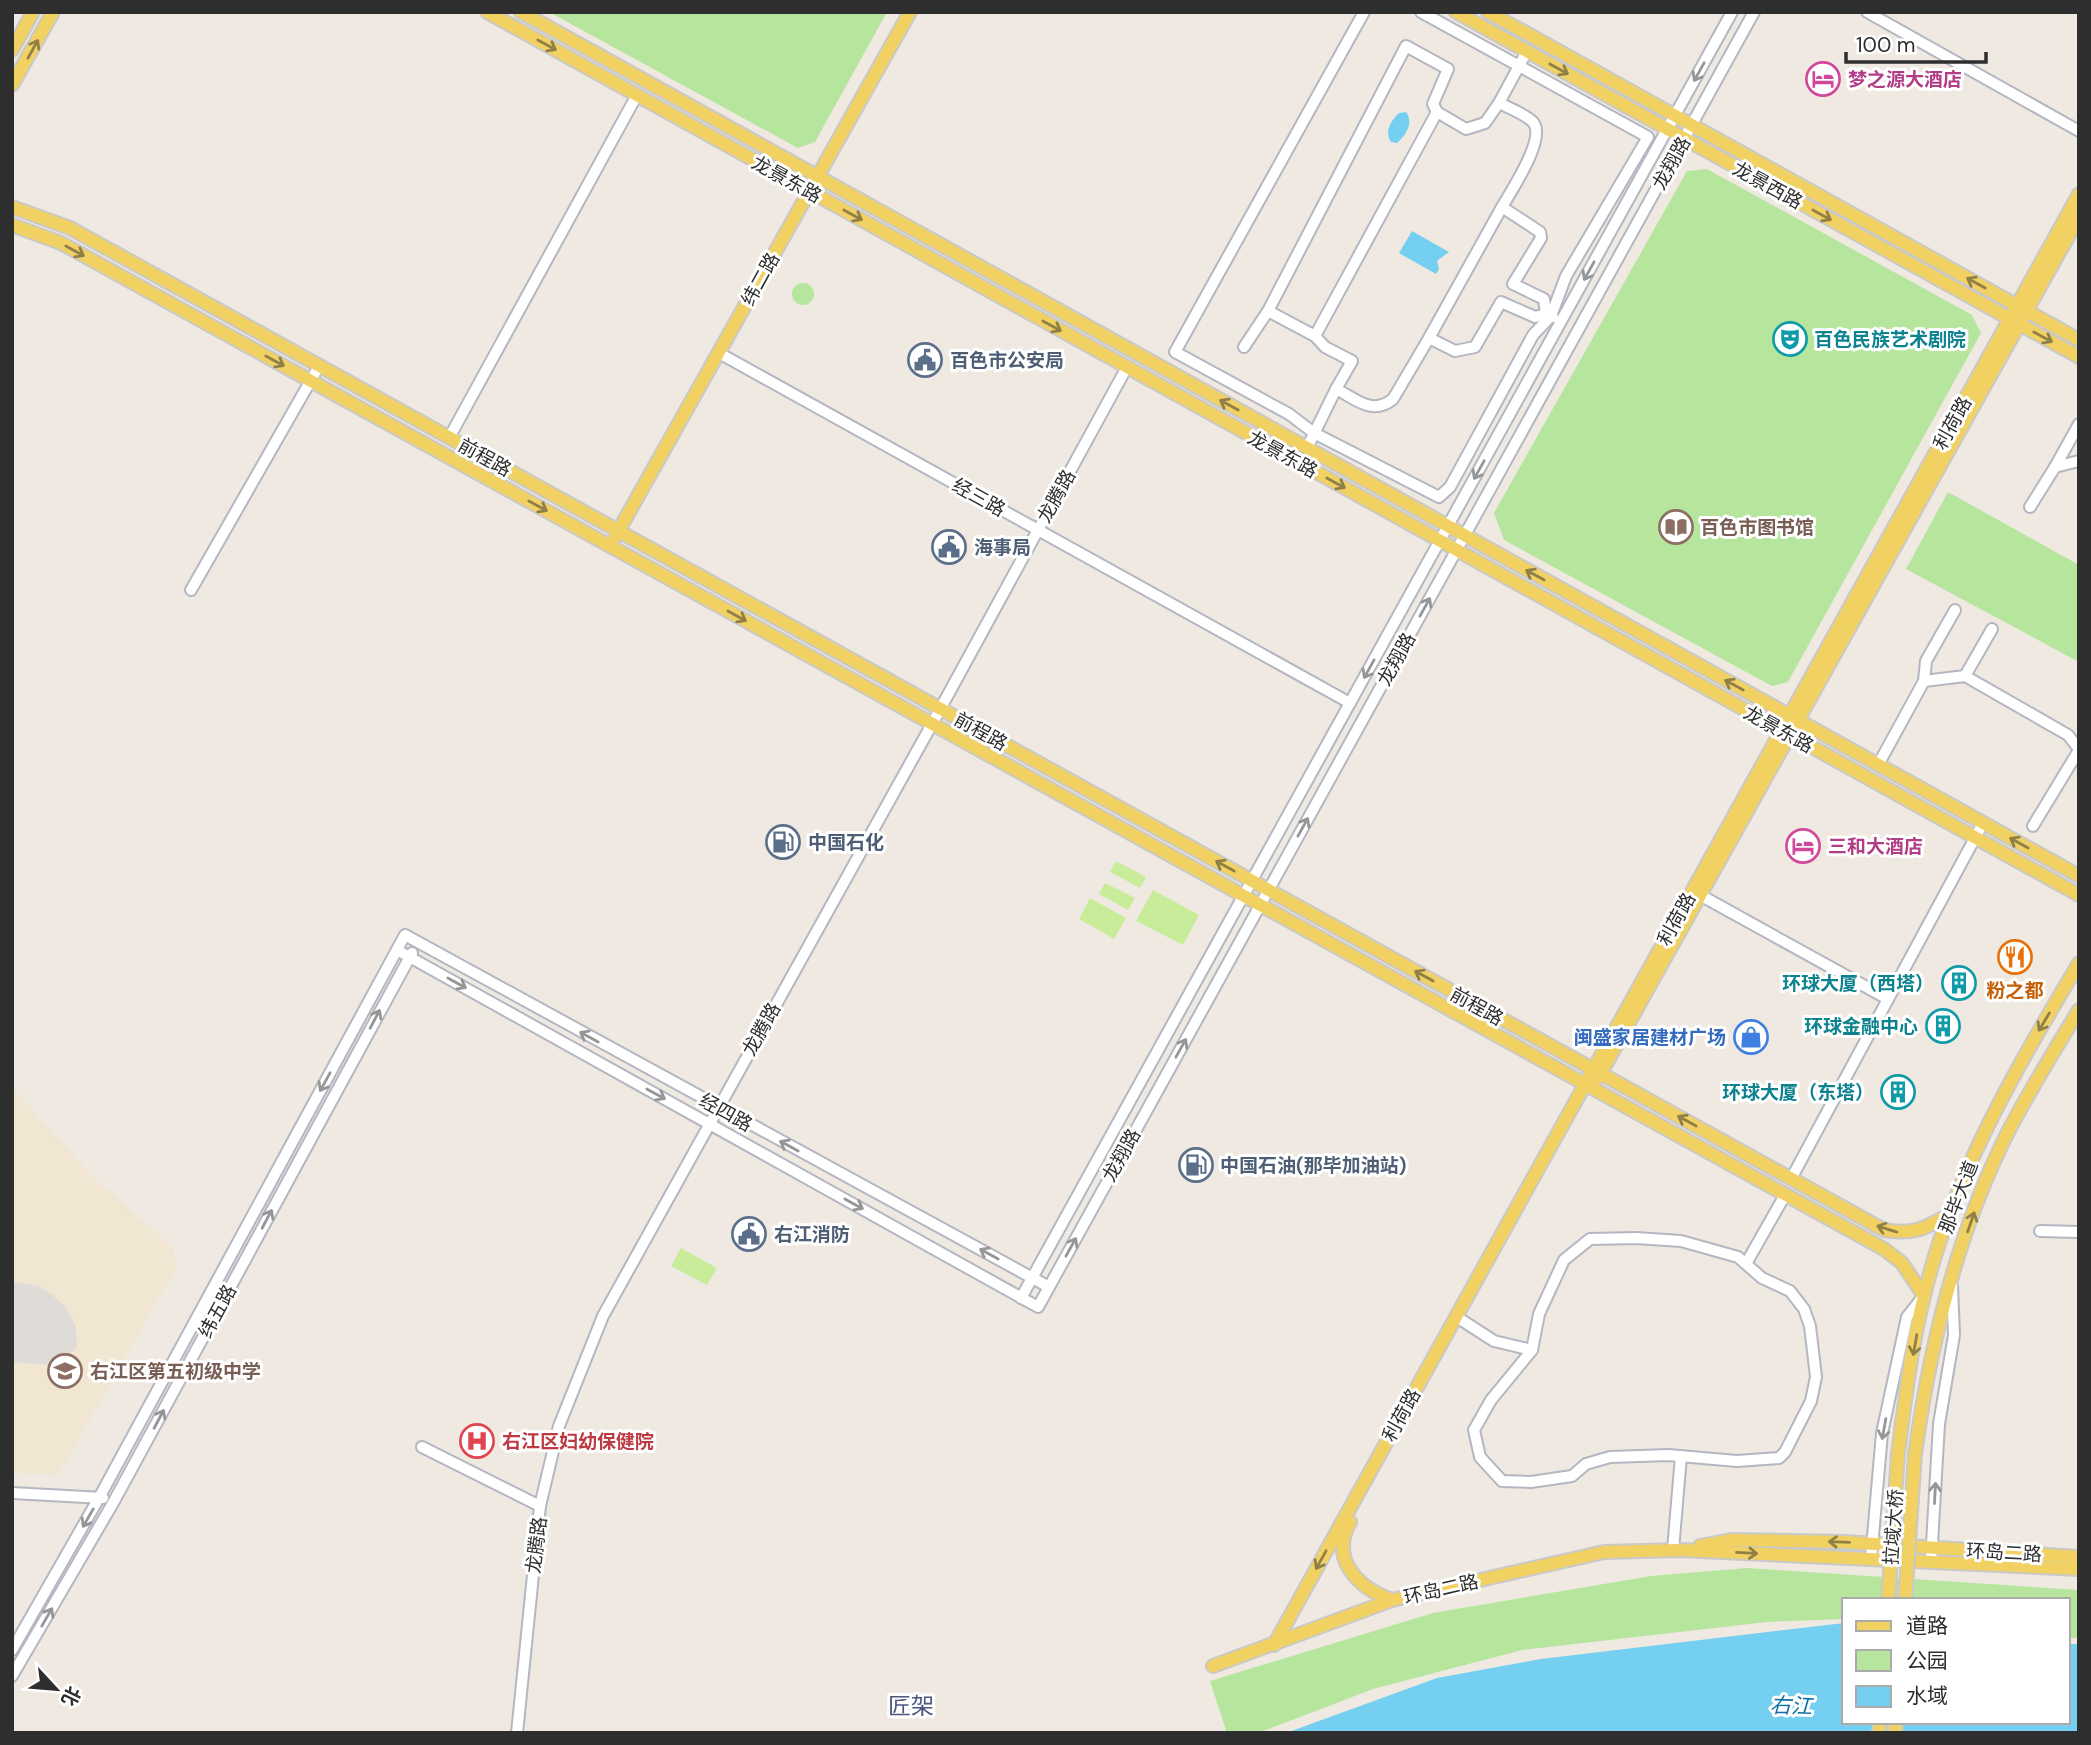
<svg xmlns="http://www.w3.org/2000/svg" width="2091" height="1745" font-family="'DM Sans','Noto Sans SC',sans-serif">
<rect width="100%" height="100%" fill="#efe9e1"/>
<polygon fill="#f0e6d1" points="12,1088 95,1179 173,1248 176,1268 58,1475 12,1473"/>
<g fill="#b6e59e">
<polygon points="549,12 887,12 815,142 798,148"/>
<polygon points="1707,169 1972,315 1981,333 1788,682 1772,686 1504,540 1494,513 1687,171"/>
<circle cx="803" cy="294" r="11"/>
<polygon points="1948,492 2079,565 2079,662 1906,569"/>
<polygon points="1747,1568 2079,1590 2079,1638 2068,1638 2068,1600 1844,1600 1844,1619 1767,1622 1522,1650 1373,1689 1258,1733 1227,1733 1210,1681 1433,1613 1651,1576"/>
</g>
<g fill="#c9ec9a">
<polygon points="1116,861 1146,877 1140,888 1110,872"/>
<polygon points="1105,883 1135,898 1128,910 1099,894"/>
<polygon points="1153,890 1199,915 1183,945 1136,921"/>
<polygon points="1090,898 1126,918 1114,939 1079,919"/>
<polygon points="681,1248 717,1268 707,1285 671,1266"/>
</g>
<polygon fill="#dfdcd8" points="12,1282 38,1286 50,1293 65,1307 76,1326 77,1346 68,1357 50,1365 12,1362"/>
<g fill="#75cff0">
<path d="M1406 112C1414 123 1406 135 1397 143L1391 142C1384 131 1391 121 1399 113Z"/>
<polygon points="1412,231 1449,252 1437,261 1439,269 1436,274 1399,253"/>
<polygon points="1844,1623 1844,1722 2068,1722 2068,1644 2079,1644 2079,1733 1286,1733 1437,1678 1541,1659"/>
</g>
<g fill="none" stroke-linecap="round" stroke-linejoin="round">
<g stroke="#b4b7c1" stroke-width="14">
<g id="minor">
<polyline points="1364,12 1175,352 1289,414 1314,433 1439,497 1450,487 1533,335 1551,316 1566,276 1648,137 1421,12"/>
<polyline points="1867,12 2079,131"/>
<path d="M1527 51 1499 103C1509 108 1525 114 1533 122 1547 138 1511 191 1502 207L1540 232 1541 238 1513 284 1544 299 1546 314"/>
<polyline points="1268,311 1315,336 1437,112 1466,129 1485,123 1499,103"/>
<polyline points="1315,336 1325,347 1352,361 1336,389"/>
<polyline points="1429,338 1502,207"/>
<polyline points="1244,347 1268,311 1406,46 1448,69 1433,104 1437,112"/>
<polyline points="719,353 1350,703"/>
<polyline points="449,438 637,95"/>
<path d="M1307 448 1336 389C1356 399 1372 416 1393 399L1429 338 1455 351 1475 347 1501 302 1535 317 1546 314 1553 317"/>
<polyline points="2055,467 2079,424"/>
<polyline points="2030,507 2055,467 2079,461"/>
<polyline points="191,590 319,366"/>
<polyline points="1965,676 1992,629"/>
<polyline points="1924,681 1926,661 1955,610"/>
<polyline points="1878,765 1924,681 1965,676 2068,735 2079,749"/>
<polyline points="2033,826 2079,750"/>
<polyline points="1700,895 1888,999"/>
<polyline points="397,950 1038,1307 1754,12"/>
<polyline points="1791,1179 1983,823"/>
<polyline points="2040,1231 2079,1232"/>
<polygon points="1636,1238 1681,1241 1738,1257 1762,1278 1790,1291 1804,1309 1810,1326 1816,1377 1811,1401 1785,1452 1779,1458 1737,1461 1668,1455 1610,1457 1586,1464 1572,1476 1531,1482 1502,1481 1480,1457 1474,1430 1491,1400 1532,1350 1539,1314 1564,1260 1590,1239"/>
<polyline points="1747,1262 1785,1195"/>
<polyline points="1021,1298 1732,12"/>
<polyline points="1463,1321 1494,1341 1532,1350"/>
<polyline points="422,1447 540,1506"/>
<polyline points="12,1493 103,1498"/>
<polyline points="1673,1550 1681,1456"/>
<polyline points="1871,1559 1882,1433 1907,1317 1922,1298"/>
<polyline points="1931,1561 1939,1424 1954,1335 1952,1286"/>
<polyline points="12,1650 100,1496 405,935 1049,1287"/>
<polyline points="12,1676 113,1503 412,953"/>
<polyline points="517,1733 540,1506 559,1426 603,1316 932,724 1127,367"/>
</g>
</g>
<g stroke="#c9c9c9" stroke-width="16">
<g id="major">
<polyline points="487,12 2079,895"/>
<polyline points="521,12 2079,876"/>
<polyline points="1456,12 2079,357"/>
<polyline points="1488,12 2079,340"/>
<polyline points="12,50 33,12"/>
<polyline points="12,85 53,12"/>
<path d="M12 207 70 228 1884 1230C1914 1235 1924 1229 1950 1214"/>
<polyline points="12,225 61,243 1884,1249 1902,1263 1924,1296"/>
<polyline points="615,537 910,12"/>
<polyline points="1598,1078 2079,217"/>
<path d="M1898 1454C1905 1401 1911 1347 1924 1296 1953 1175 2016 1069 2079 963"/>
<path d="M1915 1454C1930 1344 1957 1234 2007 1134 2029 1091 2054 1051 2079 1010"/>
<path d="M1350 1522C1329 1559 1358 1588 1392 1600"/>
<polyline points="1700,1546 1731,1540 1844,1542 2079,1557"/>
<polyline points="1274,1645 2079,194"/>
<polyline points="1213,1666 1392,1600 1604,1552 1679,1550 2079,1569"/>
<polyline points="1879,1733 1880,1722"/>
<polyline points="1895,1733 1896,1722"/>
</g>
</g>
<use href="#minor" stroke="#fff" stroke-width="10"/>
<use href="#major" stroke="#f2d163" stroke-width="12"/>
<g stroke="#c9c9c9" stroke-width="16" stroke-linecap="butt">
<g id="major-bridge">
<polyline points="1888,1600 1898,1454"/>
<polyline points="1905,1600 1915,1454"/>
</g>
</g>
<use href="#major-bridge" stroke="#f2d163" stroke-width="12"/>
</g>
<defs><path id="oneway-shaft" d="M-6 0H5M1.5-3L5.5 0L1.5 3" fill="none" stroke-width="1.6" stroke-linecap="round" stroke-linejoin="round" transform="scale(1.75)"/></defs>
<g stroke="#908048">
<use href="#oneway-shaft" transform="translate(547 45) rotate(29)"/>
<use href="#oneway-shaft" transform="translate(33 49) rotate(-61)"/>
<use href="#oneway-shaft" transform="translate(1559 69) rotate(29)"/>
<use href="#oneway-shaft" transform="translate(853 215) rotate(29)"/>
<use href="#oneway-shaft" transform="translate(1822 215) rotate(29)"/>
<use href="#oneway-shaft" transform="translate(75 251) rotate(29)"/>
<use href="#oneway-shaft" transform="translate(1976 283) rotate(-151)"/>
<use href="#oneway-shaft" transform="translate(1052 326) rotate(29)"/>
<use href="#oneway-shaft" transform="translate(2043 337) rotate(29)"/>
<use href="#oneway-shaft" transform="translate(275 361) rotate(29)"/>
<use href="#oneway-shaft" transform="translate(1229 405) rotate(-151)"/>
<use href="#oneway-shaft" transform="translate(1336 483) rotate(29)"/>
<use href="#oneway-shaft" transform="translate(538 506) rotate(29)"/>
<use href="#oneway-shaft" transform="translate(1535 575) rotate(-151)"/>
<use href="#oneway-shaft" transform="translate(737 616) rotate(29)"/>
<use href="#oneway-shaft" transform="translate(1734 685) rotate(-151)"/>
<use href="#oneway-shaft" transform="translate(2019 843) rotate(-151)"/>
<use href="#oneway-shaft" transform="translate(1225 866) rotate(-151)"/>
<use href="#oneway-shaft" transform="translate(1424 976) rotate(-151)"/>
<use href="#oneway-shaft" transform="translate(2044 1022) rotate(121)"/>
<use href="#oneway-shaft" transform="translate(1687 1121) rotate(-151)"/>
<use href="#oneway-shaft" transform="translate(1971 1222) rotate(-71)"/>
<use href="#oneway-shaft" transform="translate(1887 1229) rotate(-163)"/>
<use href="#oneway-shaft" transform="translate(1915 1345) rotate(100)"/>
<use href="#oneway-shaft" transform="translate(1839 1542) rotate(-178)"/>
<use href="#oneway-shaft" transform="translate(1747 1553) rotate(3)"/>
<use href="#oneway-shaft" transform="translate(1321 1560) rotate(119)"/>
</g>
<g stroke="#969696">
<use href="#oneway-shaft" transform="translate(1699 72) rotate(119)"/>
<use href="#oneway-shaft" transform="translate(1589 271) rotate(119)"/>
<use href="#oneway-shaft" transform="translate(1479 470) rotate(119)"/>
<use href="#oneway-shaft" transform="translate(1425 607) rotate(-61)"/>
<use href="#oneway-shaft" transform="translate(1369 669) rotate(119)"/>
<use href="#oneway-shaft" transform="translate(1303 827) rotate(-61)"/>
<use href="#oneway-shaft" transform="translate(457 983) rotate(29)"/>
<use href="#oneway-shaft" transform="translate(375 1019) rotate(-62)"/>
<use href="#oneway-shaft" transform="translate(589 1037) rotate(-151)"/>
<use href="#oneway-shaft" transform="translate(1181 1048) rotate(-61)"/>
<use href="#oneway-shaft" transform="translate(325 1082) rotate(119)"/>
<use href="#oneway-shaft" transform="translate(656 1094) rotate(29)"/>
<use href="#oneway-shaft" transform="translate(789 1146) rotate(-151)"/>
<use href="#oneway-shaft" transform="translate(854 1204) rotate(29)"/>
<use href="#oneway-shaft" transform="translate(267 1219) rotate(-62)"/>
<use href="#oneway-shaft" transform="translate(1071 1247) rotate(-61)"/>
<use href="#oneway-shaft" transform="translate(989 1254) rotate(-151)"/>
<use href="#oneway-shaft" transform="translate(159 1419) rotate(-62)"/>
<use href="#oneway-shaft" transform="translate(1884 1429) rotate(100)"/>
<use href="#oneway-shaft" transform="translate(1935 1493) rotate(-87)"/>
<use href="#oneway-shaft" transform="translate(88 1518) rotate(120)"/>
<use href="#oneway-shaft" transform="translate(47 1617) rotate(-60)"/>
</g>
<defs>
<g id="hotel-ring" transform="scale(1.75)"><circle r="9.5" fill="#fff" stroke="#d1479c" stroke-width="1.5"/><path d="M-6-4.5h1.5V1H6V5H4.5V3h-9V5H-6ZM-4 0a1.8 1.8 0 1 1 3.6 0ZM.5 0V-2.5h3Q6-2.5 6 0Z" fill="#d1479c"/></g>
<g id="theatre-ring" transform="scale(1.75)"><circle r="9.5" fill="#fff" stroke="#0f9aa8" stroke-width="1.5"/><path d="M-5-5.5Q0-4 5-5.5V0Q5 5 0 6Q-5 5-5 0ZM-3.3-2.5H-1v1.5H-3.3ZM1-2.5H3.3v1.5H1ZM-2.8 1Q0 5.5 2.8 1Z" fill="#0f9aa8"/></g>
<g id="civic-ring" transform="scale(1.75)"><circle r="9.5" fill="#fff" stroke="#5c6f8a" stroke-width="1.5"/><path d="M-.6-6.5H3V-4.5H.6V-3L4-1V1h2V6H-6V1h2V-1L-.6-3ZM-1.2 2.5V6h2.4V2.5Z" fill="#5c6f8a"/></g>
<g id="library-ring" transform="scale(1.75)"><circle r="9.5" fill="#fff" stroke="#8d6e63" stroke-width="1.5"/><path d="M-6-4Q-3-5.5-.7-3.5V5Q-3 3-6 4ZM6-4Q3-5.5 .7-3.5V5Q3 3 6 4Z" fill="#8d6e63"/></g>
<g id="fuel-ring" transform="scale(1.75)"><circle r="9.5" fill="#fff" stroke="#5c6f8a" stroke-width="1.5"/><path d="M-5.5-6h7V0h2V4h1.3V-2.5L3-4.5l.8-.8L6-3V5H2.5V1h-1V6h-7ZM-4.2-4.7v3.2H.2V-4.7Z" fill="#5c6f8a"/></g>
<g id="restaurant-ring" transform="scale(1.75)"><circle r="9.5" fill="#fff" stroke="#e8710a" stroke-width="1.5"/><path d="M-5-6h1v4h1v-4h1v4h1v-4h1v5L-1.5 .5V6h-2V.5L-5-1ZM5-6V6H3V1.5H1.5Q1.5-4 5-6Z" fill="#e8710a"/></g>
<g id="building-ring" transform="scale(1.75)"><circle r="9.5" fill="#fff" stroke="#0f9aa8" stroke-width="1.5"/><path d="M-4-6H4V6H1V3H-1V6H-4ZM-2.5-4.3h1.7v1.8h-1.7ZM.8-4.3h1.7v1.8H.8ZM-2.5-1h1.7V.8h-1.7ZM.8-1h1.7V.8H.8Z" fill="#0f9aa8"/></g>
<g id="shop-ring" transform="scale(1.75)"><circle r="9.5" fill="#fff" stroke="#3f7fe0" stroke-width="1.5"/><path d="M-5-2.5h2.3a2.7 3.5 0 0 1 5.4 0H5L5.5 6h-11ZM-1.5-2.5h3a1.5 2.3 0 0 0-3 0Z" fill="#3f7fe0"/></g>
<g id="school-ring" transform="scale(1.75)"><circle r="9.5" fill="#fff" stroke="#8d6e63" stroke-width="1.5"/><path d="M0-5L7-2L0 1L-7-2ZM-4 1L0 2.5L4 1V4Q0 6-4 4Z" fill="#8d6e63"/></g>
<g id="hospital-ring" transform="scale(1.75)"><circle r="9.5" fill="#fff" stroke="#e0444e" stroke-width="1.5"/><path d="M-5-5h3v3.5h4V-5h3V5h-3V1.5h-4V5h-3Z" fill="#e0444e"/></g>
</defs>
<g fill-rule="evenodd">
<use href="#hotel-ring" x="1823" y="79"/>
<use href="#theatre-ring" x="1790" y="339"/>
<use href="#civic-ring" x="925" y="360"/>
<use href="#library-ring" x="1676" y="527"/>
<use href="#civic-ring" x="949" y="547"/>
<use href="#fuel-ring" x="783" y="842"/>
<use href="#hotel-ring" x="1803" y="846"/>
<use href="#restaurant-ring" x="2015" y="957"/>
<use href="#building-ring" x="1959" y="983"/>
<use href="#building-ring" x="1943" y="1026"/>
<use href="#shop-ring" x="1751" y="1037"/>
<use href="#building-ring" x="1898" y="1092"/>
<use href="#fuel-ring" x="1196" y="1165"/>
<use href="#civic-ring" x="749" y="1234"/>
<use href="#school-ring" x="65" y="1371"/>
<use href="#hospital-ring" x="477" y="1441"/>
</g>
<g text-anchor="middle" stroke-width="6" stroke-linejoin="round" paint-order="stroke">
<g font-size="19" font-weight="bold" fill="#b23c85" stroke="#fff" text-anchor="start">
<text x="1848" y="86">梦之源大酒店</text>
<text x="1828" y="853">三和大酒店</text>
</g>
<g font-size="19" fill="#2e2e2e" stroke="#fff">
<text transform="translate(1671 163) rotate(-61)" y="7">龙翔路</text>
<text transform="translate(787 179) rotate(29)" y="7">龙景东路</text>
<text transform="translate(1768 185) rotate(29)" y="7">龙景西路</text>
<text transform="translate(760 279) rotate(-61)" y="7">纬二路</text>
<text transform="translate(1952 423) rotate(-61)" y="7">利荷路</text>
<text transform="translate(1283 454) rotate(29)" y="7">龙景东路</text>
<text transform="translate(485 457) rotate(29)" y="7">前程路</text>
<text transform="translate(1056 496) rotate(-61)" y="7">龙腾路</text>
<text transform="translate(979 497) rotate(29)" y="7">经三路</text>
<text transform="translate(1396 659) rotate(-61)" y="7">龙翔路</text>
<text transform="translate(1779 729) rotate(29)" y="7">龙景东路</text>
<text transform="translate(981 731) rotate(29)" y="7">前程路</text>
<text transform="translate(1676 919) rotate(-61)" y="7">利荷路</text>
<text transform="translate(1477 1006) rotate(29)" y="7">前程路</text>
<text transform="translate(761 1029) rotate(-61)" y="7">龙腾路</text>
<text transform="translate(726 1112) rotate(29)" y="7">经四路</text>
<text transform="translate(1121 1155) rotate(-61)" y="7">龙翔路</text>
<text transform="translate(1958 1197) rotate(-69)" y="7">那毕大道</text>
<text transform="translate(217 1311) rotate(-62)" y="7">纬五路</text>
<text transform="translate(1401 1415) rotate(-61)" y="7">利荷路</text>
<text transform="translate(1893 1527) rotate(-86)" y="7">拉域大桥</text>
<text transform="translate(536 1545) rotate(-83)" y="7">龙腾路</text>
<text transform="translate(2004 1552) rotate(3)" y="7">环岛二路</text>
<text transform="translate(1441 1589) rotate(-13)" y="7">环岛二路</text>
</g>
<g font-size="19" font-weight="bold" fill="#0d838f" stroke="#fff" text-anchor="end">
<text x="1814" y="346" text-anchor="start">百色民族艺术剧院</text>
<text x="1934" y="990">环球大厦（西塔）</text>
<text x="1918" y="1033">环球金融中心</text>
<text x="1874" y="1099">环球大厦（东塔）</text>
</g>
<g font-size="19" font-weight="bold" fill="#4e5e75" stroke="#fff" text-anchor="start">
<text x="950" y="367">百色市公安局</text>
<text x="974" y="554">海事局</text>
<text x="808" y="849">中国石化</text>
<text x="1220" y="1172">中国石油(那毕加油站)</text>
<text x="774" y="1241">右江消防</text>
</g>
<g font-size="19" font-weight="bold" fill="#785e54" stroke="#fff" text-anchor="start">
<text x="1700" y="534">百色市图书馆</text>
<text x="90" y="1378">右江区第五初级中学</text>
</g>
<g font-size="19" font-weight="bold" fill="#c56008" stroke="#fff">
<text x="2015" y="997">粉之都</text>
</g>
<g font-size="19" font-weight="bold" fill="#366cbe" stroke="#fff" text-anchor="end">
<text x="1726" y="1044">闽盛家居建材广场</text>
</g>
<g font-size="19" font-weight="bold" fill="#be3a42" stroke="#fff" text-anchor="start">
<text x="502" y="1448">右江区妇幼保健院</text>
</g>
<g font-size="21" font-style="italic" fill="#0d6fa3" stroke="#fff">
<text transform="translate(1791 1706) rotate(2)" y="7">右江</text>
</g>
<g font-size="23" fill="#4d5680" stroke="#fff">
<text x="911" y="1714">匠架</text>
</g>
</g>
<rect width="2091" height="1745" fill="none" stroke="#2e2e2e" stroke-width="28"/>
<rect x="1842" y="1598" width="228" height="126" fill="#ffffff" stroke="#ababab" stroke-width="2"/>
<rect x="1856" y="1621" width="35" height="10" fill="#f2d163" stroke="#ababab" stroke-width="2"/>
<text x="1906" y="1633" font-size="21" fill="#2e2e2e">道路</text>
<rect x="1856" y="1650" width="35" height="21" fill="#b6e59e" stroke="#ababab" stroke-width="2"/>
<text x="1906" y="1668" font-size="21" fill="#2e2e2e">公园</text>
<rect x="1856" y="1686" width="35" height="21" fill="#75cff0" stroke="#ababab" stroke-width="2"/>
<text x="1906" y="1703" font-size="21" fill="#2e2e2e">水域</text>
<g transform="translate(56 1689) rotate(116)" stroke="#ffffff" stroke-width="5" paint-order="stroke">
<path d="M0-5L12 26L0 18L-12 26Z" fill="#2e2e2e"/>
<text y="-10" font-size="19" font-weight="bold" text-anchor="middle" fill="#2e2e2e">北</text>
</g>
<path d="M1846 52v10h140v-10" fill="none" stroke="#2e2e2e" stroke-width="3.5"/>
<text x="1856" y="52" font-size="21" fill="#2e2e2e" stroke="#ffffff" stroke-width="5" paint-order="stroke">100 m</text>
</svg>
